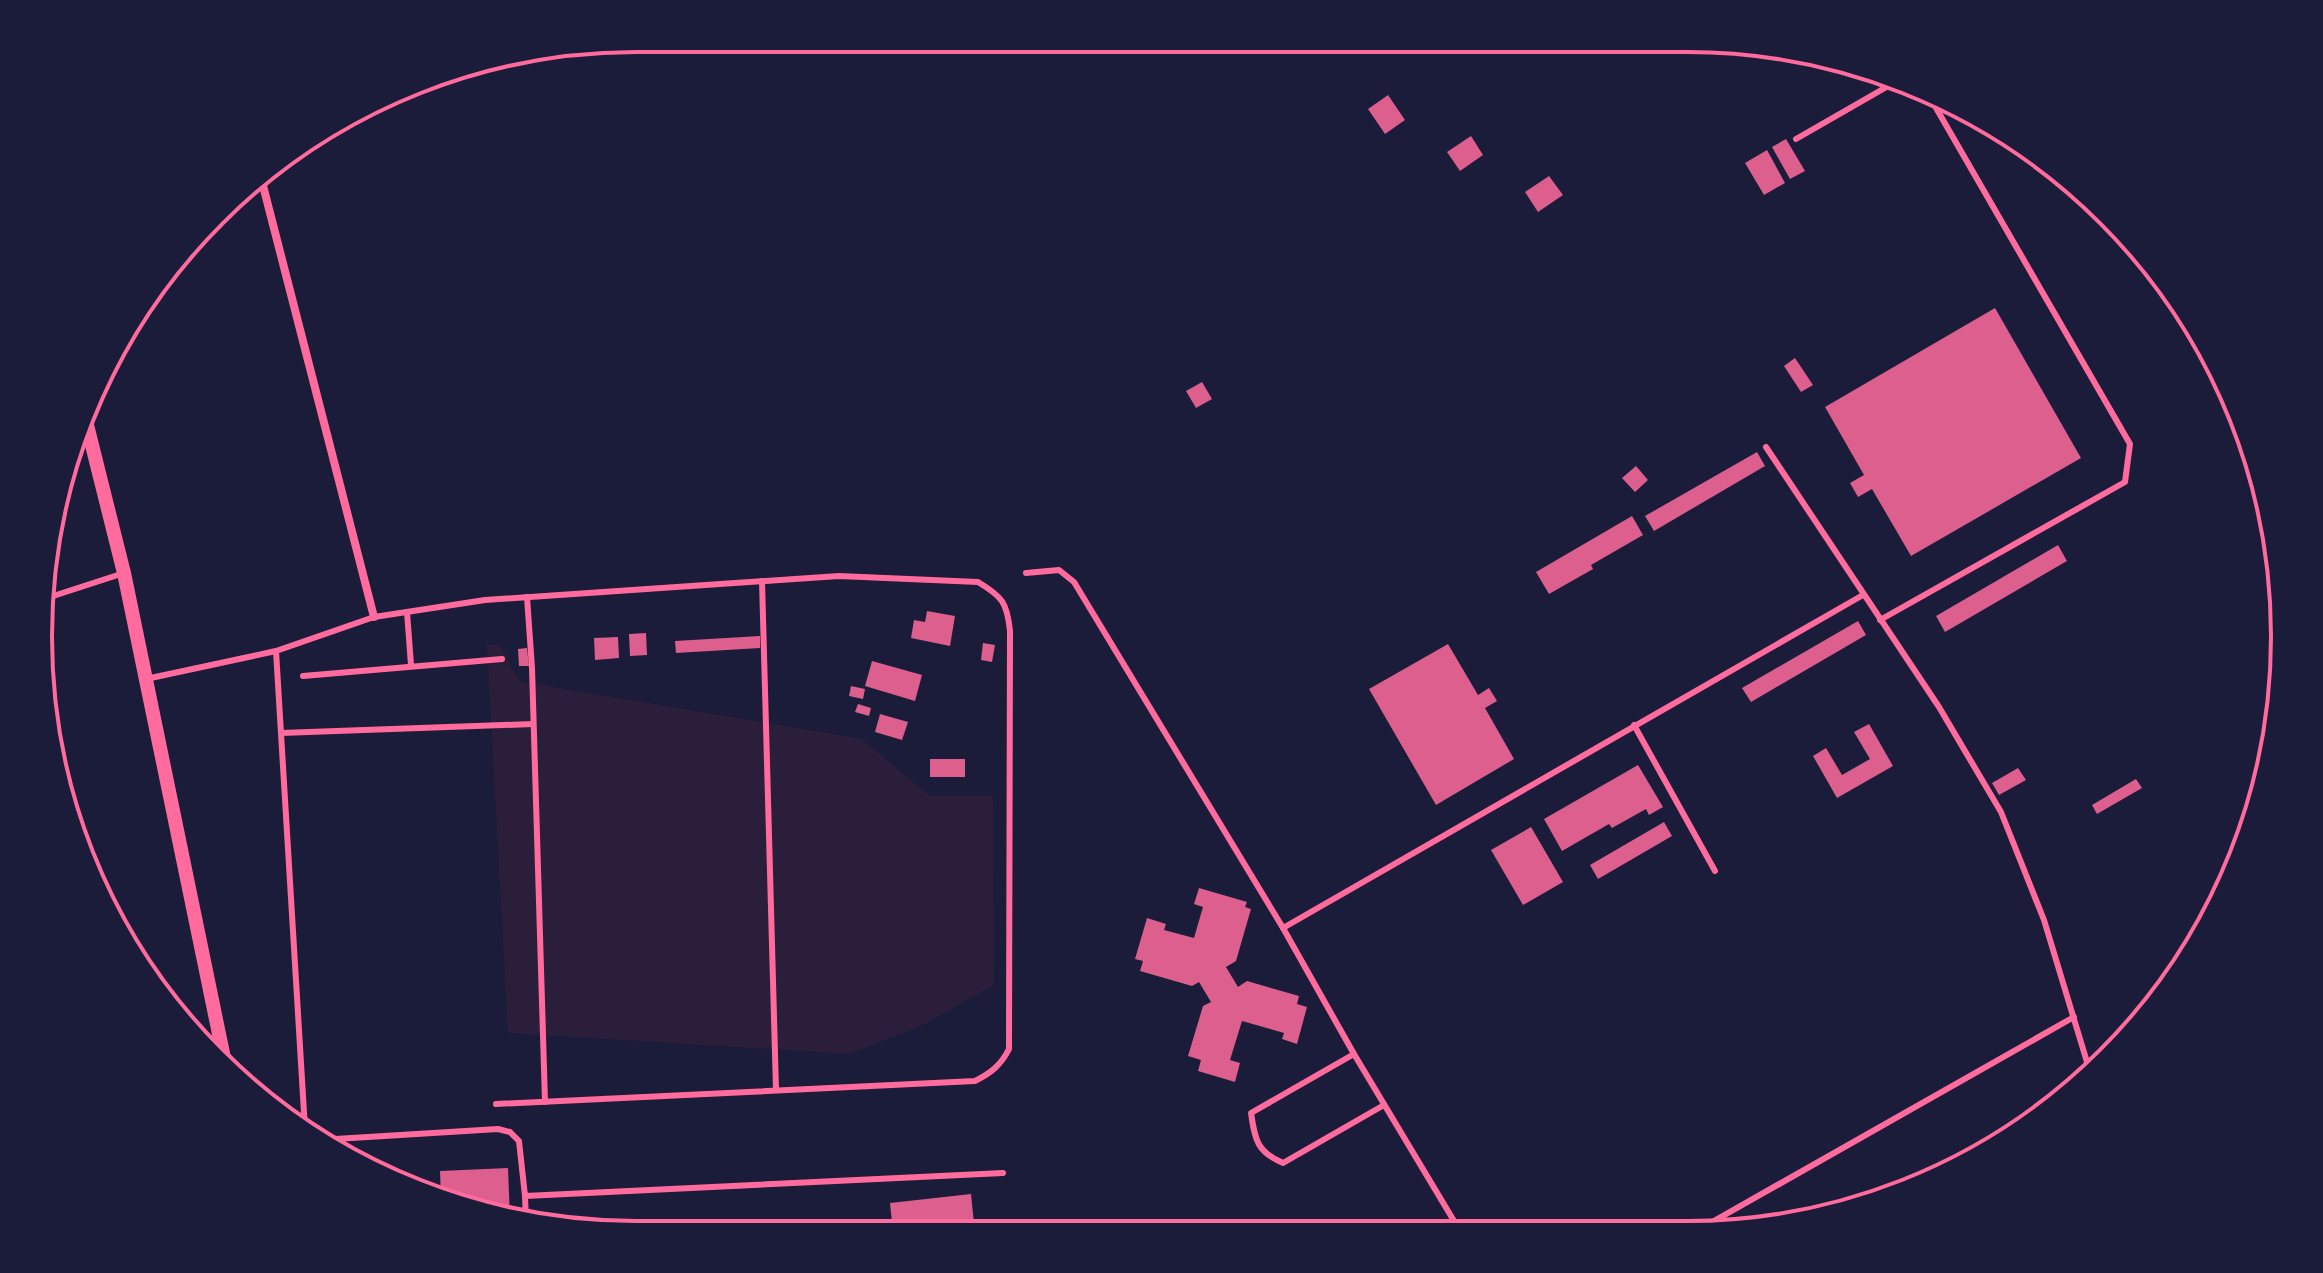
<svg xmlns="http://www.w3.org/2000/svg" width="2323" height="1273" font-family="'Roboto Condensed',sans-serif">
<rect width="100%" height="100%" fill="#1b1b3a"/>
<polygon fill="#2a1e3b" points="487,644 500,645 519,681 862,739 930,796 993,796 994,985 919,1027 850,1054 508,1033"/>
<g fill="#dd5f8e">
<polygon points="1388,95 1405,120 1385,134 1368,109"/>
<polygon points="1471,136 1483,155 1460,171 1447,152"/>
<polygon points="1786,139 1805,171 1790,179 1772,147"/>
<polygon points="1767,150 1785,183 1764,195 1745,163"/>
<polygon points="1549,176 1563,195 1538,212 1525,192"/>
<polygon points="1995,308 2081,458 1911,556 1872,489 1858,497 1850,483 1864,475 1825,407"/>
<polygon points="1795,358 1813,385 1801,392 1784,366"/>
<polygon points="1202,382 1212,399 1196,408 1186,391"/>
<polygon points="1757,452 1765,466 1654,531 1645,516"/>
<polygon points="1636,466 1648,480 1635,492 1622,478"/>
<polygon points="1632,516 1643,535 1591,565 1593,569 1549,594 1536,572"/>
<polygon points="2058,545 2067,561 1945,632 1936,616"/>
<polygon points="927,611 955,616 950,646 911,638 914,620 925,622"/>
<polygon points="1858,621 1866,635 1751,702 1742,688"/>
<polygon points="646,633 647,655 630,656 629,634"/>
<polygon points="760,636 760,648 676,653 675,641"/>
<polygon points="618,637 619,658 595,660 594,638"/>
<polygon points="983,643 995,645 992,662 981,660"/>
<polygon points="1448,644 1478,695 1489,688 1497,701 1485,708 1514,759 1436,805 1369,689"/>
<polygon points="527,648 529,666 519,666 518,649"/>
<polygon points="872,661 922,675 915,701 865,686"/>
<polygon points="851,686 865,689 863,699 849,696"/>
<polygon points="858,704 871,708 869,716 855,712"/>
<polygon points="880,714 908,722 902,740 875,732"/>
<polygon points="1869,724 1893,766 1837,798 1813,756 1826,748 1842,775 1870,759 1854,732"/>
<rect x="930" y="759" width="35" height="18"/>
<polygon points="1638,765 1663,807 1649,815 1646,809 1612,828 1609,824 1562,851 1544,819"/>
<polygon points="2018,768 2026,780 1999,795 1992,783"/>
<polygon points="2136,779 2142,788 2097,814 2092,805"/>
<polygon points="1664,822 1672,836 1598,879 1590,865"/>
<polygon points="1531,827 1563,882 1523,905 1491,850"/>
<polygon points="1199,888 1247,902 1245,907 1251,909 1236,961 1226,967 1238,987 1247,981 1299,996 1297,1004 1307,1007 1297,1044 1282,1039 1284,1033 1242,1021 1230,1060 1240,1063 1235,1082 1198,1071 1201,1060 1188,1056 1203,1006 1211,1002 1199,982 1192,986 1140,971 1143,961 1135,959 1147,918 1166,924 1164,930 1194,938 1203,907 1194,904"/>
<polygon points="508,1168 510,1219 481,1214 441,1198 440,1171"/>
<polygon points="971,1194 975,1233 893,1233 890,1203"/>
</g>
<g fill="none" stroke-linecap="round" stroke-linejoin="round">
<g stroke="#ff6b9d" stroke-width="6">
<polyline points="1796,139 1897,81"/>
<polyline points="1766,447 1939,707 2001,812 2044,920 2090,1072"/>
<polyline points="1026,573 1059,570 1074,582 1283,928 1354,1054 1460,1231"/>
<polyline points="762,581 776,1090"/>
<polyline points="527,597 532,668 545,1102"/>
<polyline points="47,598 124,573"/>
<polyline points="407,612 411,665"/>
<polyline points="1880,620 2125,482 2130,444 1928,94"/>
<polyline points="303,676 502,659"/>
<polyline points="146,679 276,651"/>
<polyline points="1634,725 1715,871"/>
<polyline points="281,733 533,724"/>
<polyline points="1283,928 1863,595"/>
<path d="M1354 1054 1251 1113C1255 1140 1257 1152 1283 1163L1384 1105"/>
<path d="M305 1129 276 651 374 617 485 600 839 576 978 582C1003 597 1007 603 1010 631L1009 1049C1001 1065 991 1073 975 1081L496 1104"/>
<polyline points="319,1140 498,1129 510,1132 519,1141 525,1196 1003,1173"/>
<polyline points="525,1196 526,1222"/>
<polyline points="1698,1230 2074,1017"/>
</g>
<polyline stroke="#ff6b9d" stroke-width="8" points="260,174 374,617"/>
<polyline stroke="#ff6b9d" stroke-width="14" points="86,421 124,573 225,1063"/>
</g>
<path d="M0 0H2323V1273H0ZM636 52H1687A584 584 0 0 1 2271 636V637A584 584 0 0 1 1687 1221H636A584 584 0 0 1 52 637V636A584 584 0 0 1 636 52Z" fill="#1b1b3a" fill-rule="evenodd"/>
<path fill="none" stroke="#ff6b9d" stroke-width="4" d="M636 52H1687A584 584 0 0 1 2271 636V637A584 584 0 0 1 1687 1221H636A584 584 0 0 1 52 637V636A584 584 0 0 1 636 52Z"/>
</svg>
